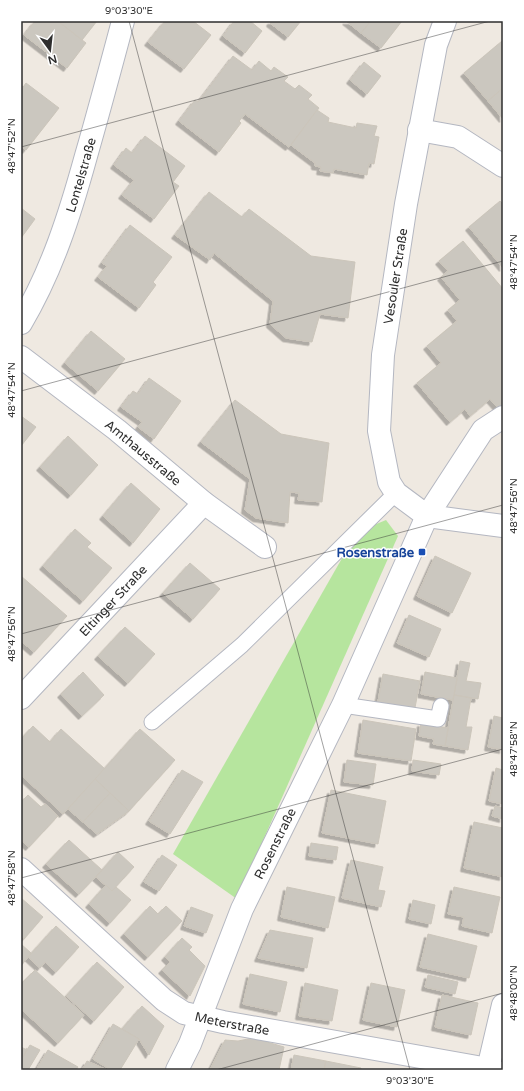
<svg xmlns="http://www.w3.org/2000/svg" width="524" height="1091" font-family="'Varela Round',sans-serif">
<defs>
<filter id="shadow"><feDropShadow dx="-3.5" dy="3.5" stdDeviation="0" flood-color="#0004"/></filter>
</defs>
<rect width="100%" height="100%" fill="#efe9e1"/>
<polygon fill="#b6e59e" points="386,520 398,536 237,899 173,854 345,553 374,525"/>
<g fill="#cbc7bf" stroke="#cbc5ba" filter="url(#shadow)">
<polygon points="35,21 58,21 86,43 67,68 24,35"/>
<polygon points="58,21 97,21 82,40"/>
<polygon points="165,21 193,21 211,35 184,69 148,42"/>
<polygon points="234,21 250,21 262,31 245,53 223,36"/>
<polygon points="271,21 301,21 288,37 270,23"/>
<polygon points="346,21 371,21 361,33"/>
<polygon points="371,21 402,21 381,48 361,33"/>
<polygon points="502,41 503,88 488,101 464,73"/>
<polygon points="233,56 252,70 259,61 271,71 274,67 288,77 284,81 295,89 299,85 312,95 308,99 319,108 289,147 245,114 239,121 241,123 219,152 179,121 195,100 198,102"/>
<polygon points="364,62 381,76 367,94 350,80"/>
<polygon points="26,83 59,108 26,150 21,146 21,90"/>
<polygon points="503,88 503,119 488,101"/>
<polygon points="317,110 329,118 328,122 356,128 357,123 377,126 374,136 379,137 374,164 369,163 367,175 334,169 333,173 320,171 321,167 315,166 315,163 291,145"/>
<polygon points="145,136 185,166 173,182 179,186 154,219 122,195 134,180 114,165 126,148 132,153"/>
<polygon points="209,192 242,217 249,209 311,256 355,262 348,318 320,314 312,342 286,338 270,324 273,301 214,253 210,260 175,235"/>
<polygon points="500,201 503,204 503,268 469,227"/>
<polygon points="21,208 35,219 21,238"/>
<polygon points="130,225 172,257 153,282 156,285 139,308 98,277 107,266 102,263"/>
<polygon points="463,241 503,289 503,407 500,410 490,399 470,416 465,409 450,422 417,383 441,363 427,346 457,321 448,310 460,300 441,277 448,271 439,261"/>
<polygon points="91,331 125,359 98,391 65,363"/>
<polygon points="149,378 181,401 154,439 138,427 142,422 121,407 133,391 138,394"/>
<polygon points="235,400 281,434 329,443 322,502 298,500 299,493 290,492 288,523 256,518 245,510 250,479 201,442"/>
<polygon points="21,416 36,427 21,446"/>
<polygon points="68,436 98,465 71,495 40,467"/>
<polygon points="131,483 160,509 133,543 103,516"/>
<polygon points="75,529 91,543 87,547 112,568 83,601 43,566"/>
<polygon points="435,556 471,573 452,613 417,596"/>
<polygon points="190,563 220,589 193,619 163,593"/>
<polygon points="21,576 67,616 34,652 21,641"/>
<polygon points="409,615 441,629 429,657 397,643"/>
<polygon points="125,627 155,654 128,683 98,656"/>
<polygon points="460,661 470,663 466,681 481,683 478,699 454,695"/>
<polygon points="83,672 104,695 82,716 61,694"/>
<polygon points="425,672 457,678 453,700 421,694"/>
<polygon points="383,674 420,681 414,713 377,707"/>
<polygon points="454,695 471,698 466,727 472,727 468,750 445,746"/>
<polygon points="494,716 503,718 503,750 488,747"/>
<polygon points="363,720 416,729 411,761 358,753"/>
<polygon points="421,723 448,728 445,746 433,744 434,739 419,736"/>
<polygon points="33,726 50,742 61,729 105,769 63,814 21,775 21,739"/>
<polygon points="140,729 175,760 129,811 95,779"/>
<polygon points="347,760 376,764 373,785 344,782"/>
<polygon points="413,760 441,764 439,775 412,771"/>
<polygon points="496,768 503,770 503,804 489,801"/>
<polygon points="182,770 203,782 170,834 149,821"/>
<polygon points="95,779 110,793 83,822 68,809"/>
<polygon points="331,790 386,801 378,844 322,833"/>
<polygon points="110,793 129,811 97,834 83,822"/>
<polygon points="28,795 41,807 45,804 58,816 29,847 21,840 21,802"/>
<polygon points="495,806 503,808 503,819 492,816"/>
<polygon points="474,822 503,828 503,877 464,868"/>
<polygon points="69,840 102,870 79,894 46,864"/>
<polygon points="311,843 338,847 336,860 309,856"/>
<polygon points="118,852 134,867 112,891 96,877"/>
<polygon points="162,855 177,865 159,891 144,882"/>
<polygon points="351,860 383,867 378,890 385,891 381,907 342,898"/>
<polygon points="106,885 112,891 116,887 131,900 110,923 89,904"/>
<polygon points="287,887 335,897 328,928 281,917"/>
<polygon points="454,887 500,897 492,933 462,926 464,917 448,914"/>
<polygon points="21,898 43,917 24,939 21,936"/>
<polygon points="413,900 435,905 431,924 409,919"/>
<polygon points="150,906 158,914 166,906 182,921 148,957 124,934"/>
<polygon points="191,907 213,915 206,933 184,926"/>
<polygon points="56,926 79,947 56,972 45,962 40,968 28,957"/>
<polygon points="270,930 313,938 307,968 258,958"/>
<polygon points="428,934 477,946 469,978 420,967"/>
<polygon points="182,938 192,947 189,950 205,966 190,996 162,970 170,962 165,957"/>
<polygon points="21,944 31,953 21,966"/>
<polygon points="97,962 124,987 94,1021 66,996"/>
<polygon points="35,970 84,1015 58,1043 21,1009 21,984"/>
<polygon points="250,974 287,982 280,1012 243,1004"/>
<polygon points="428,975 458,982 455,994 425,987"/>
<polygon points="305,983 338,990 332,1021 299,1016"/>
<polygon points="371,983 405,990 397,1027 363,1020"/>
<polygon points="442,995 478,1003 471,1035 435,1027"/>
<polygon points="142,1006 164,1026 149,1055 139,1039 122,1029"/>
<polygon points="113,1024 139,1039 120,1070 111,1070 93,1059"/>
<polygon points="253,1038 284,1047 279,1070 210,1070 225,1040 238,1041"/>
<polygon points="30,1045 40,1050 28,1070 21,1070 21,1060"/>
<polygon points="21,1047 27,1050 21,1060"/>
<polygon points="48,1050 78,1067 76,1070 36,1070"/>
<polygon points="294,1055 326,1061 324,1070 291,1070"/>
<polygon points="87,1061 107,1070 82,1070"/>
<polygon points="326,1061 361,1068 361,1070 324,1070"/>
</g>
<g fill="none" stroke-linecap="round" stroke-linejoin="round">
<g stroke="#b4b7c1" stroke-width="17">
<g id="service">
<polyline points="343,705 438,719 441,706"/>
<polyline points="152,722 242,645 396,493"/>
</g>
</g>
<g stroke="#b4b7c1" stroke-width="24">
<g id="minor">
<polyline points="445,21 436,45 406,204 383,355 379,431 389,482 396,493 427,516 503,526"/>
<polyline points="419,130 458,137 503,166"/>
<path id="s1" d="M21 323C52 271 70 214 86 156 99 111 111 66 123 21"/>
<path id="s2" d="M21 357 117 430 204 503 265 547"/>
<path id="s3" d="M21 698 204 503"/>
<path id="s4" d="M21 869 164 1000 184 1013 223 1022 494 1070"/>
<polyline points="488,1069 503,1005"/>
<path id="s5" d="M177 1070 190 1044 242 909 343 705 427 516 483 430 503 417"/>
</g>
</g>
<use href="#service" stroke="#fff" stroke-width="15"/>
<use href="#minor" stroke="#fff" stroke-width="22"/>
</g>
<path fill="none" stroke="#2e2e2e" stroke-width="1" stroke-opacity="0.45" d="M129 21 410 1070M21 147 490 21M21 391 503 261M21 634 503 505M21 878 503 749M216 1070 503 993"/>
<rect fill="#1a4fb4" stroke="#fff" stroke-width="1.5" x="418" y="548" width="8" height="8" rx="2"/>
<g text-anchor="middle" stroke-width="3" stroke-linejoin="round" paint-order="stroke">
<g font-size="13" fill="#2e2e2e" stroke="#fff">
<text dy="5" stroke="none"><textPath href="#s1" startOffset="160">Lontelstraße</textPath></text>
<text transform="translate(395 276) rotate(-81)" y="5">Vesouler Straße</text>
<text dy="5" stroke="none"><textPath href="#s2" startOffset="155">Amthausstraße</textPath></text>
<text dy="5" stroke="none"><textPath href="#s3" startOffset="134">Eltinger Straße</textPath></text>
<text dy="5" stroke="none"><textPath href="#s5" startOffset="247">Rosenstraße</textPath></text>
<text dy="5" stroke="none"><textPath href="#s4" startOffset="267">Meterstraße</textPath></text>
</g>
<g font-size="13" font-weight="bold" fill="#164399" stroke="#fff" text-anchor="end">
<text x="414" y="557">Rosenstraße</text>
</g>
</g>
<rect width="524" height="1091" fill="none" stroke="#ffffff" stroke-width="44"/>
<g transform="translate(50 50) rotate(165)" stroke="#ffffff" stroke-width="3" paint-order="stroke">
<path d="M0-3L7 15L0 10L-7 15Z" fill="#2e2e2e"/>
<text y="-6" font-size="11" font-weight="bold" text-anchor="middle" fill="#2e2e2e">N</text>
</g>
<rect x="22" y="22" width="480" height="1047" fill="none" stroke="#2e2e2e" stroke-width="1.5"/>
<g font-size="10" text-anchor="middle" fill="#2e2e2e">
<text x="129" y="14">9°03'30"E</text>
<text transform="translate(11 146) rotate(-90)" y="4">48°47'52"N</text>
<text transform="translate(513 262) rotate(-90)" y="4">48°47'54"N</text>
<text transform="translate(11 390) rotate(-90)" y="4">48°47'54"N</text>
<text transform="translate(513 506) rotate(-90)" y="4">48°47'56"N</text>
<text transform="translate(11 634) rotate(-90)" y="4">48°47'56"N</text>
<text transform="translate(513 749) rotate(-90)" y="4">48°47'58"N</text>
<text transform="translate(11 878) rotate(-90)" y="4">48°47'58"N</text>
<text transform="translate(513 993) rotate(-90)" y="4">48°48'00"N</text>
<text x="410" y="1084">9°03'30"E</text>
</g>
</svg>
